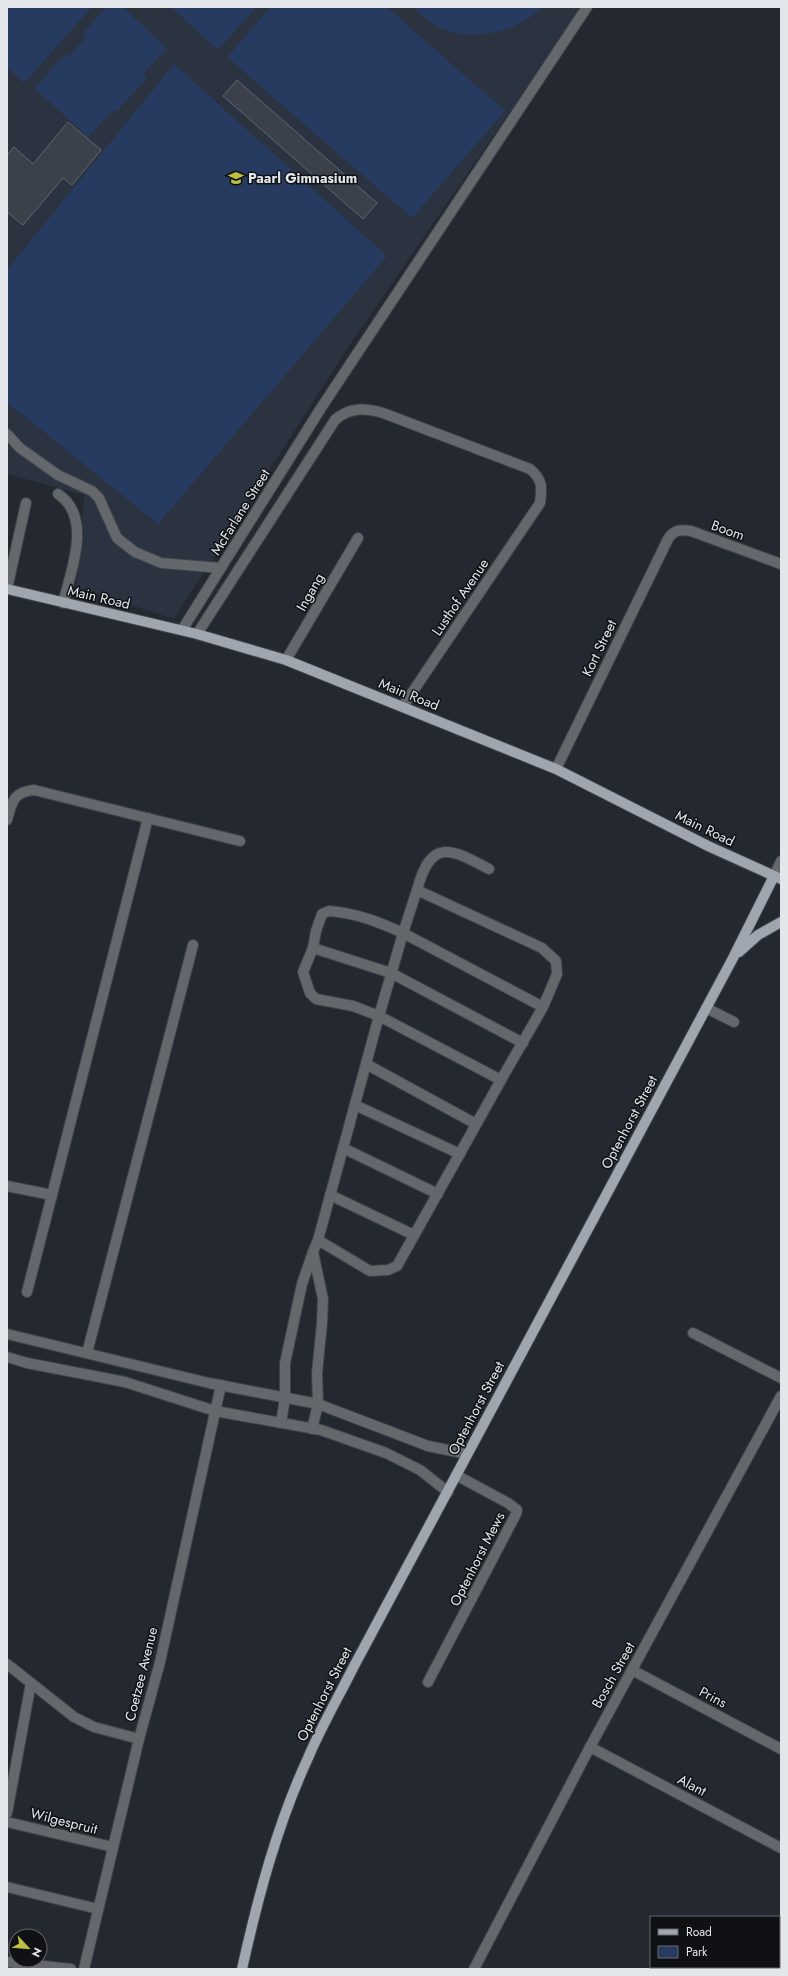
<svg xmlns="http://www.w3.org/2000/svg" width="788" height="1976" font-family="Jost,sans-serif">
<rect width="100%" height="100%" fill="#232831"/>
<polygon fill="#2b3340" points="7,7 582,7 347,349 174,619 76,587 84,495 7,474"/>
<g fill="#263b5f">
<polygon points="7,7 92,7 24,83 7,67"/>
<polygon points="107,7 123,7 167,48 143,74 147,78 116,112 113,110 88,137 34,88 65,55 68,57 87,36 83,33"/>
<polygon points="171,7 257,7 218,50"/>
<polygon points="271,7 387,7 505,111 412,218 227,57"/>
<path d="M414 7H543C508 40 447 48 414 7Z"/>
<polygon points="174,64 387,256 158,524 7,402 7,270"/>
</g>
<g fill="#3b414a" stroke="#606670">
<polygon points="237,80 377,203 363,219 223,96"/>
<polygon points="68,122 101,150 72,185 63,178 23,225 7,212 7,155 14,147 33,164"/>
</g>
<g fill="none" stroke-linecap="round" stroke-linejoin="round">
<g stroke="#3e434b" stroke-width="12">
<g id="minor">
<polyline points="7,434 20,448 58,475 92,491 99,498 117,538 135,552 161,563 221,568"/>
<path d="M58 494C93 517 71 571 63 603"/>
<polyline points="7,589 26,503"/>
<polyline points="182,630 321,408 587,7"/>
<path d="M197 634 335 420C349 407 365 408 383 413L530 469C543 480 542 488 540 503L403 706"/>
<polyline points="286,660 358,538"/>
<path d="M556 769 668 539C674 530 680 529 691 531L781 564"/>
<path d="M7 820C12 802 13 792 34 790L240 841"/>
<polyline points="774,876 781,861"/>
<path d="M417 890C431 838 450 848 489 869"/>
<path d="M329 911C356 913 379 922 403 933L379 1016 353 1006 316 999 310 993 303 972 313 948 316 931 322 914Z"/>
<polyline points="313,948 391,973 523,1043"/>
<polyline points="706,1008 734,1022"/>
<polyline points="366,1064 476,1124"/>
<polyline points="501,1080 543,1007 403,933 417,890 542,948 556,961 557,974 543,1007"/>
<polyline points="355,1105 460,1154"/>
<polyline points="343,1148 438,1194"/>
<polyline points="7,1186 52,1195 148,818"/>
<polyline points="330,1195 414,1235"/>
<polyline points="313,1252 318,1240 379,1016 501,1080 397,1266 388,1270 370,1271 318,1240"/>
<polyline points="27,1292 52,1195"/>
<polyline points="693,1333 781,1378"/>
<polyline points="7,1334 209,1383 318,1404 428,1446 467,1454"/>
<polyline points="87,1353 193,945"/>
<polyline points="7,1357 27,1363 125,1382 215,1411 321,1430 386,1453 420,1470 448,1492"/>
<polyline points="281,1423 285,1398 285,1363 302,1284 313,1252 323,1299 322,1323 317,1373 318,1404 312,1429"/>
<polyline points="7,1664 74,1717 94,1727 139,1739"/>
<polyline points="632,1670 781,1749"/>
<polyline points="428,1682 516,1514 517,1510 508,1503 456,1475"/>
<polyline points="590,1747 781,1848"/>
<polyline points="7,1813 31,1683"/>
<polyline points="7,1822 113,1847"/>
<polyline points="7,1887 98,1909"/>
<polyline points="779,1951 781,1952"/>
<polyline points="7,1962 71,1969"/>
<polyline points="84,1969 139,1739 160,1662 221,1385"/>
<polyline points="474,1969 590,1747 781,1396"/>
<polyline points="731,1969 733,1967"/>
</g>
</g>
<g stroke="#3e434b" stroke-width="12">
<g id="major">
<polyline points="7,589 197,634 286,660 556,769 708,846 781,879"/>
<polyline points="739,952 758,935 781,922"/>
<path d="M242 1969C258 1897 277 1825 308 1758 321 1727 338 1698 353 1668L733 958 774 876"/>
</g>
</g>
<use href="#minor" stroke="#64676b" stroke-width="10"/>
<use href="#major" stroke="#a0a6af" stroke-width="10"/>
</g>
<defs>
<g id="school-bare" transform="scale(1.2)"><path d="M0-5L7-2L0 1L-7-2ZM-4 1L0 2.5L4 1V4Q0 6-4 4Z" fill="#bcbf44" stroke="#0f1115" stroke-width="2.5" paint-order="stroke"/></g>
</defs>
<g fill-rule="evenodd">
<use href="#school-bare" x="236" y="178"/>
</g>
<g text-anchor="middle" stroke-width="3" stroke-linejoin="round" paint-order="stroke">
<g font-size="14" font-weight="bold" fill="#e3e7ec" stroke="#0f1115" text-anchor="start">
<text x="248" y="183">Paarl Gimnasium</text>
</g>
<g font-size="14" fill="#e3e7ec" stroke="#0f1115">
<text transform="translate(240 512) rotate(-58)" y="5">McFarlane Street</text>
<text transform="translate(728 530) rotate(20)" y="5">Boom</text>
<text transform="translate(310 592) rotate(-60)" y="5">Ingang</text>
<text transform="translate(99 597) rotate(13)" y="5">Main Road</text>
<text transform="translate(460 597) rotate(-56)" y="5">Lusthof Avenue</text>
<text transform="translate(599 648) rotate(-64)" y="5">Kort Street</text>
<text transform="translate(409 694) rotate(22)" y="5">Main Road</text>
<text transform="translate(705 828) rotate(26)" y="5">Main Road</text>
<text transform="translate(629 1122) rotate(-62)" y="5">Optenhorst Street</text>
<text transform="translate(476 1408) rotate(-62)" y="5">Optenhorst Street</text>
<text transform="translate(477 1559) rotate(-63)" y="5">Optenhorst Mews</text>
<text transform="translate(141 1674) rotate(-76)" y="5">Coetzee Avenue</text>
<text transform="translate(613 1675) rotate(-61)" y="5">Bosch Street</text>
<text transform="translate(324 1694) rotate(-63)" y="5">Optenhorst Street</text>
<text transform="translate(713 1697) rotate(28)" y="5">Prins</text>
<text transform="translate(692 1785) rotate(28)" y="5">Alant</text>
<text transform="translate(64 1821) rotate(14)" y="5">Wilgespruit</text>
</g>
</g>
<rect width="788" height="1976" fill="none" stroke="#e3e7ec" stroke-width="16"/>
<rect x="650" y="1916" width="130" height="52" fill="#0f1115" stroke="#64676b"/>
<rect x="658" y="1929" width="20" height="6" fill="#a0a6af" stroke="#64676b"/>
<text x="686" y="1936" font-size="12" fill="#e3e7ec">Road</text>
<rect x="658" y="1946" width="20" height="12" fill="#263b5f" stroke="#64676b"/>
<text x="686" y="1956" font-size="12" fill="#e3e7ec">Park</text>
<g transform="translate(28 1948) rotate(116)"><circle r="19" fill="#0f1115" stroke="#64676b"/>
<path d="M0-3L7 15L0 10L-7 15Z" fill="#bcbf44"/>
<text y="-6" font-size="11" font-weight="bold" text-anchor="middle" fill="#e3e7ec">N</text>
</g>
</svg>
